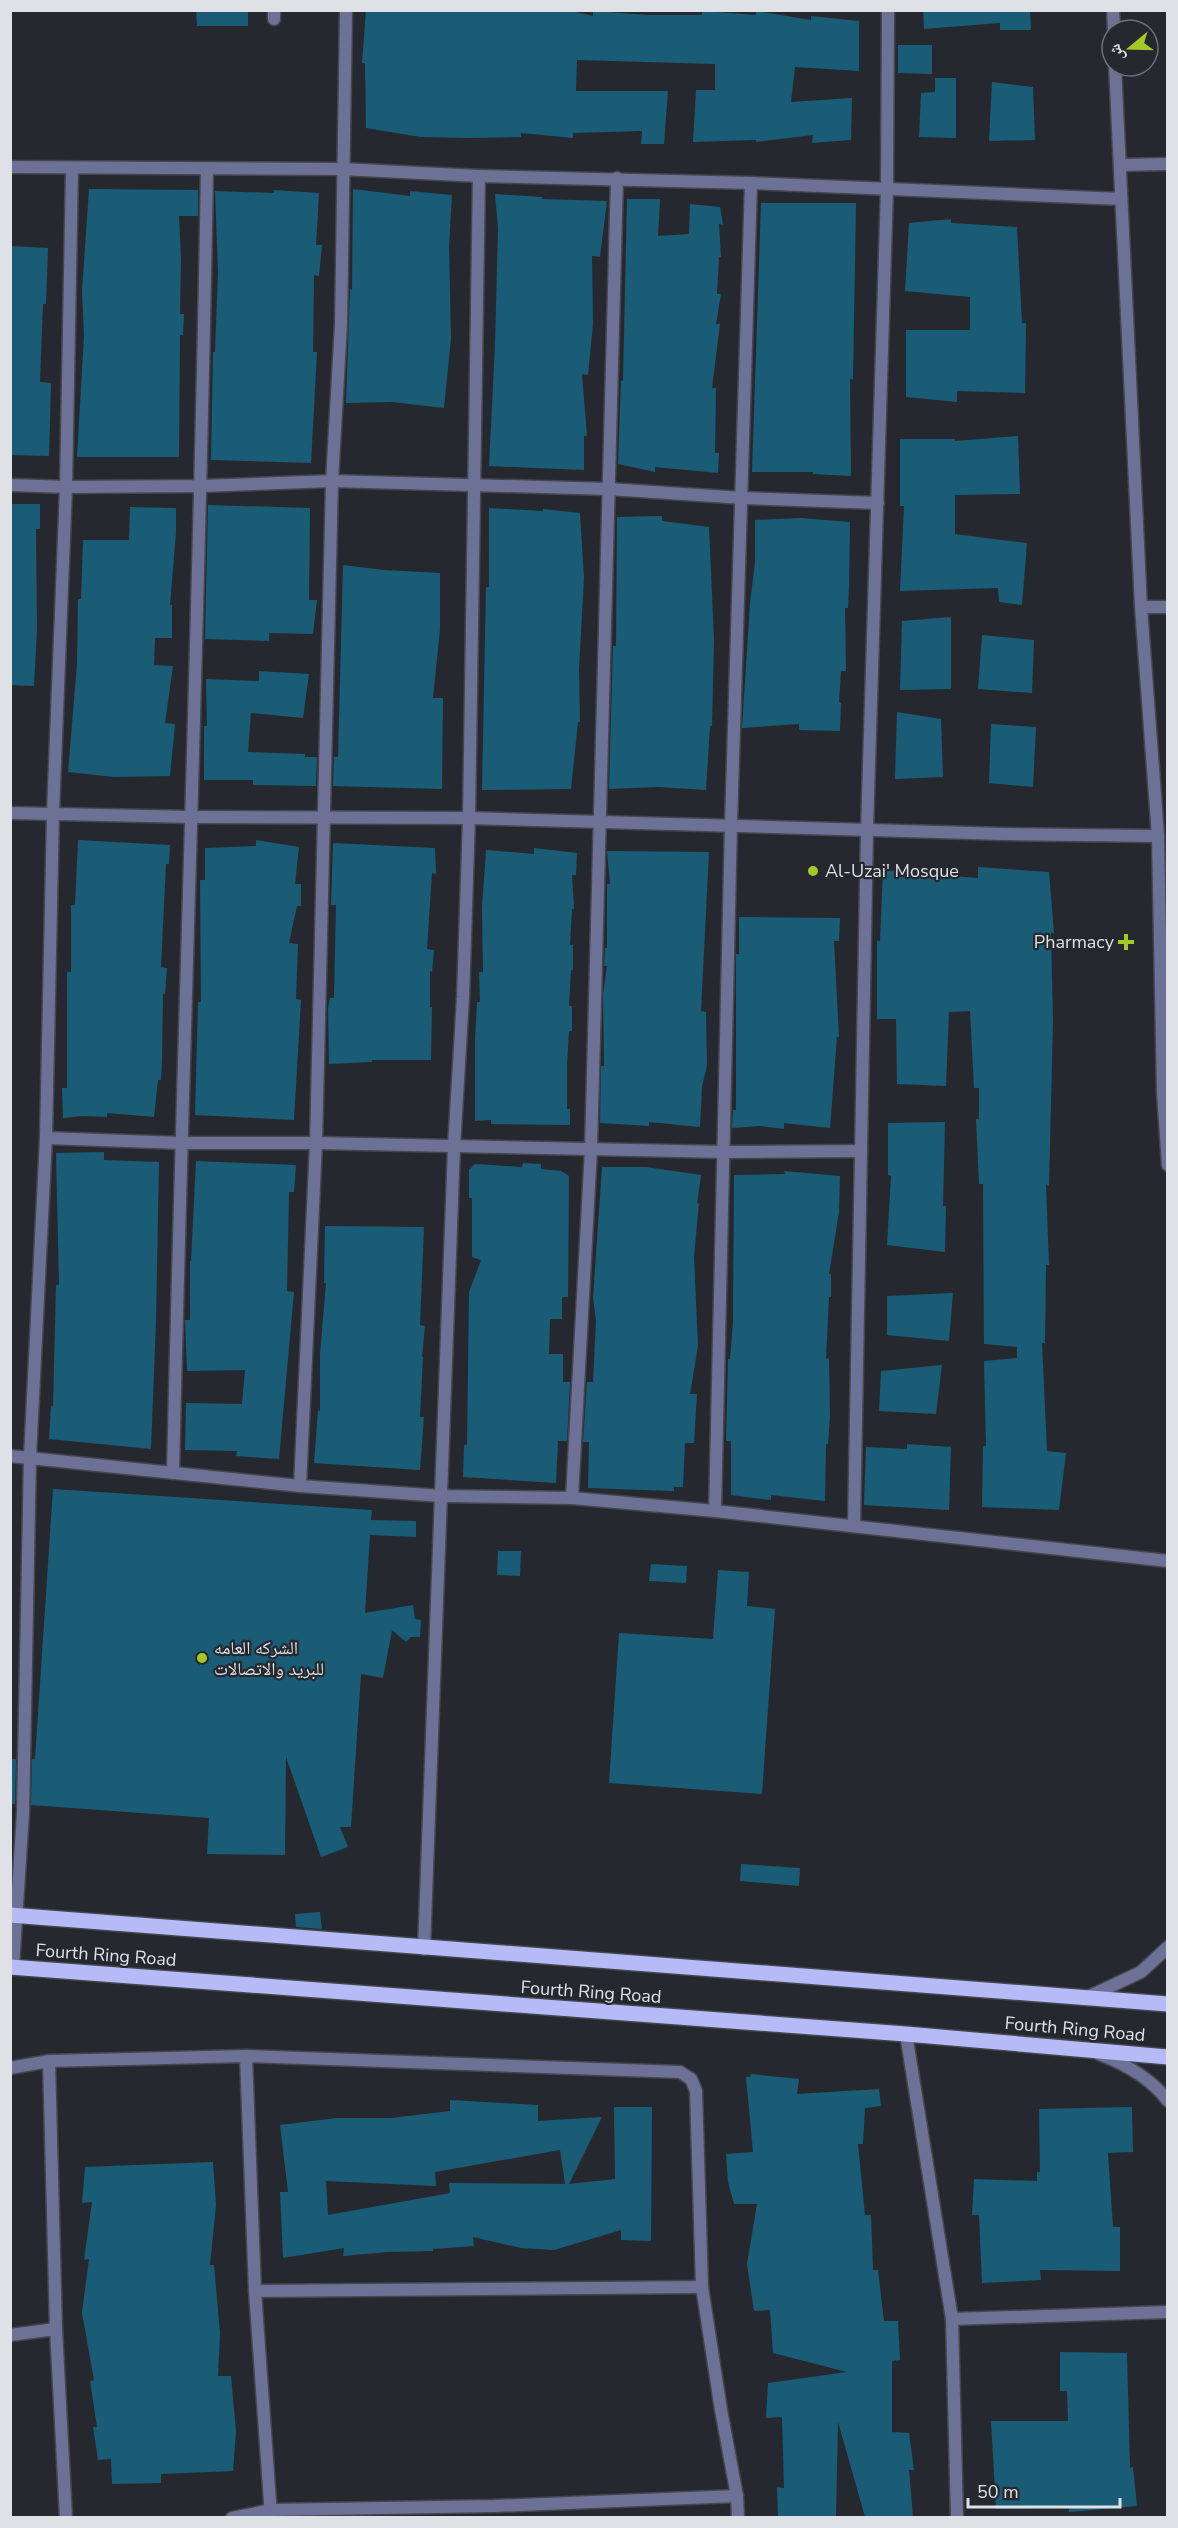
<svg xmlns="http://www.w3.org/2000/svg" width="1178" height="2528" font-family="'Nunito Sans','Noto Naskh Arabic',sans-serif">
<rect width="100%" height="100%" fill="#25292f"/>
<g fill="#1a5c75" fill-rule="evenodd">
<polygon points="196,10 248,10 248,26 197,26"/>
<polygon points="366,10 567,10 593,16 593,11 648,15 702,15 702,11 756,15 756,11 811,20 811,16 859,21 859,71 795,67 791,102 852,98 851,140 812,143 813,135 756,142 756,140 693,142 696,90 715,90 715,64 577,60 576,91 668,91 664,144 641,144 642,131 573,133 573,138 521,133 521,137 469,138 421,137 366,128 365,63 362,63"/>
<polygon points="923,10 1000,10 1000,23 924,29"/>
<polygon points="1000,10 1030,10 1031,30 1000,30"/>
<polygon points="898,45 932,45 932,74 898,73"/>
<polygon points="935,78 956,78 956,138 919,137 921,93 935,92"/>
<polygon points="992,82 1033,87 1035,140 989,141"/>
<polygon points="89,189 198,190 198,216 179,216 181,257 180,314 184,314 183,335 180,335 179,457 77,457 84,335 82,292"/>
<polygon points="353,189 410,196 410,191 452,195 449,247 451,338 444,408 392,402 346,403 350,289 352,290"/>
<polygon points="274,190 319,193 316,245 322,245 319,276 314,275 313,352 317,352 311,463 211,460 213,352 215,352 218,272 215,191 274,193"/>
<polygon points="495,194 542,197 542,199 607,201 600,257 592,256 593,324 588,375 582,374 587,436 584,436 584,470 489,466 495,345 498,228"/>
<polygon points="627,199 660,199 658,236 689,234 690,204 720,207 723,225 719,224 721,257 719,257 717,294 721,294 716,324 720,324 712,388 716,388 715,453 719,453 718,473 655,467 655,472 618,464 621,380 623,381"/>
<polygon points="761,203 856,203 853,379 850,379 851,476 813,474 813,472 752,472"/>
<polygon points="951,219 951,223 1017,227 1022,323 1026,323 1025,393 957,391 957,402 906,397 906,330 970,330 970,297 905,291 909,223"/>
<polygon points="10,246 48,248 46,304 43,304 40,382 51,383 49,456 10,455"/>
<polygon points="1018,436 1020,494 955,495 955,534 1027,543 1022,605 999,602 998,588 900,591 904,506 900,506 900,439 955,439 955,441"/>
<polygon points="10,504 40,504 40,529 36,529 37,628 34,686 10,685"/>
<polygon points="208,505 310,508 309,600 317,600 313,634 269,633 269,641 205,639"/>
<polygon points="130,507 176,508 176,533 170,605 172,605 172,638 155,638 154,665 173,666 165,723 175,724 170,776 114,777 68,772 77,664 78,599 81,599 83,540 129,540"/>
<polygon points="489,508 543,511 543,509 580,513 584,578 579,669 580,722 578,722 571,789 482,790 486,587 489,587"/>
<polygon points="662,516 662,521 709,527 714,640 712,726 710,726 706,790 658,787 609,789 613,646 616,646 617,517"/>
<polygon points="801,518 850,522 849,585 848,608 845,608 846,671 841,671 839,702 841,703 840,731 799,730 799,724 742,728 750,603 755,562 755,520"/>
<polygon points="343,565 384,570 440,573 440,629 433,698 443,698 442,789 333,786 334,757 338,757"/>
<polygon points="951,617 951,689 900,690 902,621"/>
<polygon points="982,635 1034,640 1032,693 978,689"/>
<polygon points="259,671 309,674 303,718 251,713 248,752 305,754 305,757 317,757 316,786 253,785 253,780 204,780 204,726 207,726 206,679 259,681"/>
<polygon points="897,712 941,719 943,777 895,779"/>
<polygon points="991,724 1036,727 1033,787 989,783"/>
<polygon points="78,840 170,845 169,864 166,864 161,967 167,968 165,994 163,994 162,1061 161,1080 158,1080 154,1117 107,1113 107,1117 82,1116 63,1118 62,1088 67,1088 67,972 71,972 71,905 75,905"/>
<polygon points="256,840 299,847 295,884 301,884 301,906 297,906 289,943 298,944 296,999 301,1000 294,1120 195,1115 198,1002 201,1002 200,880 205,880 205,848 256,846"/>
<polygon points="333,843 435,848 436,874 432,873 427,949 434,950 432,972 430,971 430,1007 432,1007 431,1060 372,1060 372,1062 329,1064 328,1008 330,998 334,998 336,905 331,905"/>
<polygon points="534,848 577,853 576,875 572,875 574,909 572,909 570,945 573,945 573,970 571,970 569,1006 572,1006 572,1031 569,1031 567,1064 567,1109 570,1109 570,1125 491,1124 491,1120 475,1121 475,1040 477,1002 480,1002 479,972 483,972 482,908 486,850 534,854"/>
<polygon points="607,851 709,852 701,1011 706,1012 707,1065 702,1087 700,1127 649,1122 649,1126 600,1123 601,1066 604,1066 603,994 607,966 604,966 605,948 607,948 607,884 610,884"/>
<polygon points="978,867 1049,872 1054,933 1051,933 1053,1021 1049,1186 1046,1185 1049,1265 1046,1265 1045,1343 1042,1343 1047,1451 1066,1453 1059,1510 982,1507 983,1446 986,1446 984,1361 1017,1358 1017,1347 984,1344 983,1184 979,1184 976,1119 979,1119 979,1088 974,1088 970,1011 949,1012 946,1086 897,1084 896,1019 877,1019 877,941 880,941 883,870 978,878"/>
<polygon points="739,917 840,918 839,941 834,941 839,1037 837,1037 830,1128 784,1123 784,1129 760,1126 732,1128 733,1110 736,1110 736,954 739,954"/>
<polygon points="945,1122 943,1206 946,1206 945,1252 887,1245 891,1176 888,1175 888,1123"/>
<polygon points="104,1152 104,1160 159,1162 156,1321 151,1449 49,1439 51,1406 53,1406 56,1285 59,1285 56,1153"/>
<polygon points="196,1161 296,1165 294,1192 289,1192 287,1291 294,1292 279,1459 236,1456 237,1451 185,1450 186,1403 242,1404 245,1370 187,1371 185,1320 190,1320 190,1261 191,1261"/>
<polygon points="523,1163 541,1164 541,1169 561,1171 569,1176 568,1297 562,1297 562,1319 550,1319 549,1354 563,1354 563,1382 570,1382 567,1441 558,1441 556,1483 463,1477 464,1445 467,1445 469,1292 481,1260 472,1257 472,1198 469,1198 469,1170 475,1164 522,1167"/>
<polygon points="602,1167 646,1167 701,1175 697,1204 699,1203 694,1257 698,1346 690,1394 697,1394 694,1443 685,1443 683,1487 674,1487 674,1491 588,1488 589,1442 583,1442 587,1382 593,1382 596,1321 593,1298"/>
<polygon points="784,1171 840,1176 839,1212 829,1274 831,1274 831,1297 829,1297 826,1359 829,1358 830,1417 828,1444 826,1444 825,1501 771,1495 771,1500 731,1495 731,1441 726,1441 728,1359 730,1359 733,1322 734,1175 785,1174"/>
<polygon points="325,1226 424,1227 420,1325 425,1326 422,1357 423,1357 420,1417 424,1417 420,1470 314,1463 318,1410 320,1411 320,1354 326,1283 324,1283"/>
<polygon points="953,1293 949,1341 887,1335 887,1296"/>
<polygon points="942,1365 936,1414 879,1411 881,1371"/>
<polygon points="907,1444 951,1447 949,1510 864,1505 866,1447 907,1449"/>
<polygon points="53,1489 372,1510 371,1520 416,1521 416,1537 370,1535 365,1613 413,1605 415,1619 421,1620 420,1637 411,1637 406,1642 392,1630 383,1678 361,1674 351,1827 340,1827 348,1847 321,1857 286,1757 285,1855 207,1854 209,1818 31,1805 32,1759 35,1759"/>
<polygon points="498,1551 521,1551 520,1576 497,1575"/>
<polygon points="651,1564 687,1566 686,1583 649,1581"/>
<polygon points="718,1570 749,1572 747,1606 775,1609 762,1794 609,1783 619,1633 713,1639"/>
<polygon points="10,1759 16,1759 15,1804 10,1804"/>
<polygon points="741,1864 800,1868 799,1886 740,1881"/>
<polygon points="320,1912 322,1929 296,1927 295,1914"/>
<polygon points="751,2074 799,2079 797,2094 879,2089 881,2106 865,2108 863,2144 858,2144 865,2215 871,2215 873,2270 878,2270 884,2321 898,2321 900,2360 892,2361 892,2432 909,2433 914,2470 909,2470 913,2517 865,2517 838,2422 836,2517 778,2517 777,2487 784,2488 782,2417 766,2418 768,2383 847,2372 773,2353 770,2310 754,2311 747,2264 757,2204 734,2204 728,2182 726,2154 753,2152 746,2077 750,2077"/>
<path d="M450 2100 538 2105V2121L602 2117 569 2184 615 2179 614 2107H652L651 2241 621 2240V2230L554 2250 521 2248 473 2237 474 2246 433 2249V2251L387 2252 343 2256 344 2248 283 2258 280 2192H288L280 2125 337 2118H391L450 2111ZM560 2150 565 2184 449 2183 450 2193 328 2215 326 2181 436 2186 435 2172Z"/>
<polygon points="1132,2107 1133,2152 1108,2153 1113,2227 1120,2227 1120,2271 1040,2270 1041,2280 982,2283 979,2215 972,2215 974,2179 1037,2181 1037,2172 1040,2172 1039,2109"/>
<polygon points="213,2162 216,2205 210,2265 214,2265 220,2333 218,2376 231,2376 236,2432 233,2471 161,2474 161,2483 112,2484 111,2459 98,2460 93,2427 97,2427 90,2381 94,2380 82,2313 89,2259 84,2260 92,2202 82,2203 85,2167"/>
<polygon points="1060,2352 1127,2353 1130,2468 1133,2467 1137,2506 1069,2512 1069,2508 996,2509 991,2421 1068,2421 1067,2391 1060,2391"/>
</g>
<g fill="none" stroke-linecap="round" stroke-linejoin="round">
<g stroke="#43464c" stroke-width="15">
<polyline id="service" points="274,19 274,10"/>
</g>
<g stroke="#43464c" stroke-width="15">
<g id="minor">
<polyline points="1120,165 1168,164"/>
<polyline points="10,167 342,169 479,176"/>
<polyline points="10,485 66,487 202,486 332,481 609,489 743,498 878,503"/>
<polyline points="1141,607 1168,607"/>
<polyline points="10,813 192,817 469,818 1004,834 1158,836"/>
<polyline points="46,1138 181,1143 316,1143 724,1152 861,1151"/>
<polyline points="10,1456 300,1486 442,1496 572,1498 715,1511 1168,1561"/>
<path d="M173 1473C183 1038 200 603 207 169"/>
<polyline points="300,1486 316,1143 332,481 341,324 346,10"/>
<polyline points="572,1498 591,1149 617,178"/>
<polyline points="715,1511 731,824 751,183"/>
<polyline points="854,1526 867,830 887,189 888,10"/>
<polyline points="424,1949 454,1147 463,997 469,818 479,176 751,183 1121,199"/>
<polyline points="13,1967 23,1813 30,1457 46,1138 53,813 66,487 72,169"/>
<polyline points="906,2034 952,2319 957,2518"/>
<path d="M1099 2054C1125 2064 1151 2078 1168 2101"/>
<polyline points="246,2056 255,2291 271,2516"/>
<polyline points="49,2061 56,2329 66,2518"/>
<polyline points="10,2068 49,2061 246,2056 680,2072 691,2079 696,2091 702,2287 721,2410 737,2496 738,2518"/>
<polyline points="255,2291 702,2287"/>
<polyline points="952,2319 1168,2312"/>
<polyline points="10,2335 56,2329"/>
<polyline points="232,2518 271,2510 493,2506 737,2496"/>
</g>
</g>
<g stroke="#43464c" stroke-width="15">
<g id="tertiary">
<polyline points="1113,10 1114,30"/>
<polyline points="1115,66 1141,607 1158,836 1163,1093 1168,1165"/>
<polyline points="1090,1996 1141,1972 1168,1947"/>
</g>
</g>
<g stroke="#43464c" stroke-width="18">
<g id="primary">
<polyline points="10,1915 1168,2004"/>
<polyline points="10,1967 906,2034 1168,2057"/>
</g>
</g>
<use href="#service" stroke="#6e7196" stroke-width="12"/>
<use href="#minor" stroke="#6e7196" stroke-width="12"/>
<use href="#tertiary" stroke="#6e7196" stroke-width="12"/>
<use href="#primary" stroke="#b6bbf7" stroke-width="15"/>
</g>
<g fill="#a4c825" stroke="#25292f" stroke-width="2">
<circle cx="813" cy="871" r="6"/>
<path d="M1123 933h6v6h6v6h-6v6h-6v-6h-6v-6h6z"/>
<circle cx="202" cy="1658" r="6"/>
</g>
<g text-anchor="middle" stroke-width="4.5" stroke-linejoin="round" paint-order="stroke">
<g font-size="18" fill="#dee1e5" stroke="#25292f" text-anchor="start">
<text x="825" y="877">Al-Uzai' Mosque</text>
<text x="1114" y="948" text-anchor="end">Pharmacy</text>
<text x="214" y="1654">الشركه العامه<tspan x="214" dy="21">للبريد والاتصالات</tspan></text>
</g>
<g font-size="18" fill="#dee1e5" stroke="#25292f">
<text transform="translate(106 1955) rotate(4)" y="6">Fourth Ring Road</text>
<text transform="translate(591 1992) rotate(4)" y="6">Fourth Ring Road</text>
<text transform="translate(1075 2029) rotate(5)" y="6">Fourth Ring Road</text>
</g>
</g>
<rect width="1178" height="2528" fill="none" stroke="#dee1e5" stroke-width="24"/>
<g transform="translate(1130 48) rotate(251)"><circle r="28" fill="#25292f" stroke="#6f7378" stroke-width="1.5"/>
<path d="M0-4.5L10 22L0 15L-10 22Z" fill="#a4c825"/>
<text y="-9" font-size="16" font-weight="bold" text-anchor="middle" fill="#dee1e5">ش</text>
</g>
<path d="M968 2498v9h152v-9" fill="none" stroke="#dee1e5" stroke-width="3"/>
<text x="977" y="2498" font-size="18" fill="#dee1e5" stroke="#25292f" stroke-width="4.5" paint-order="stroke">50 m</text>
</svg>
